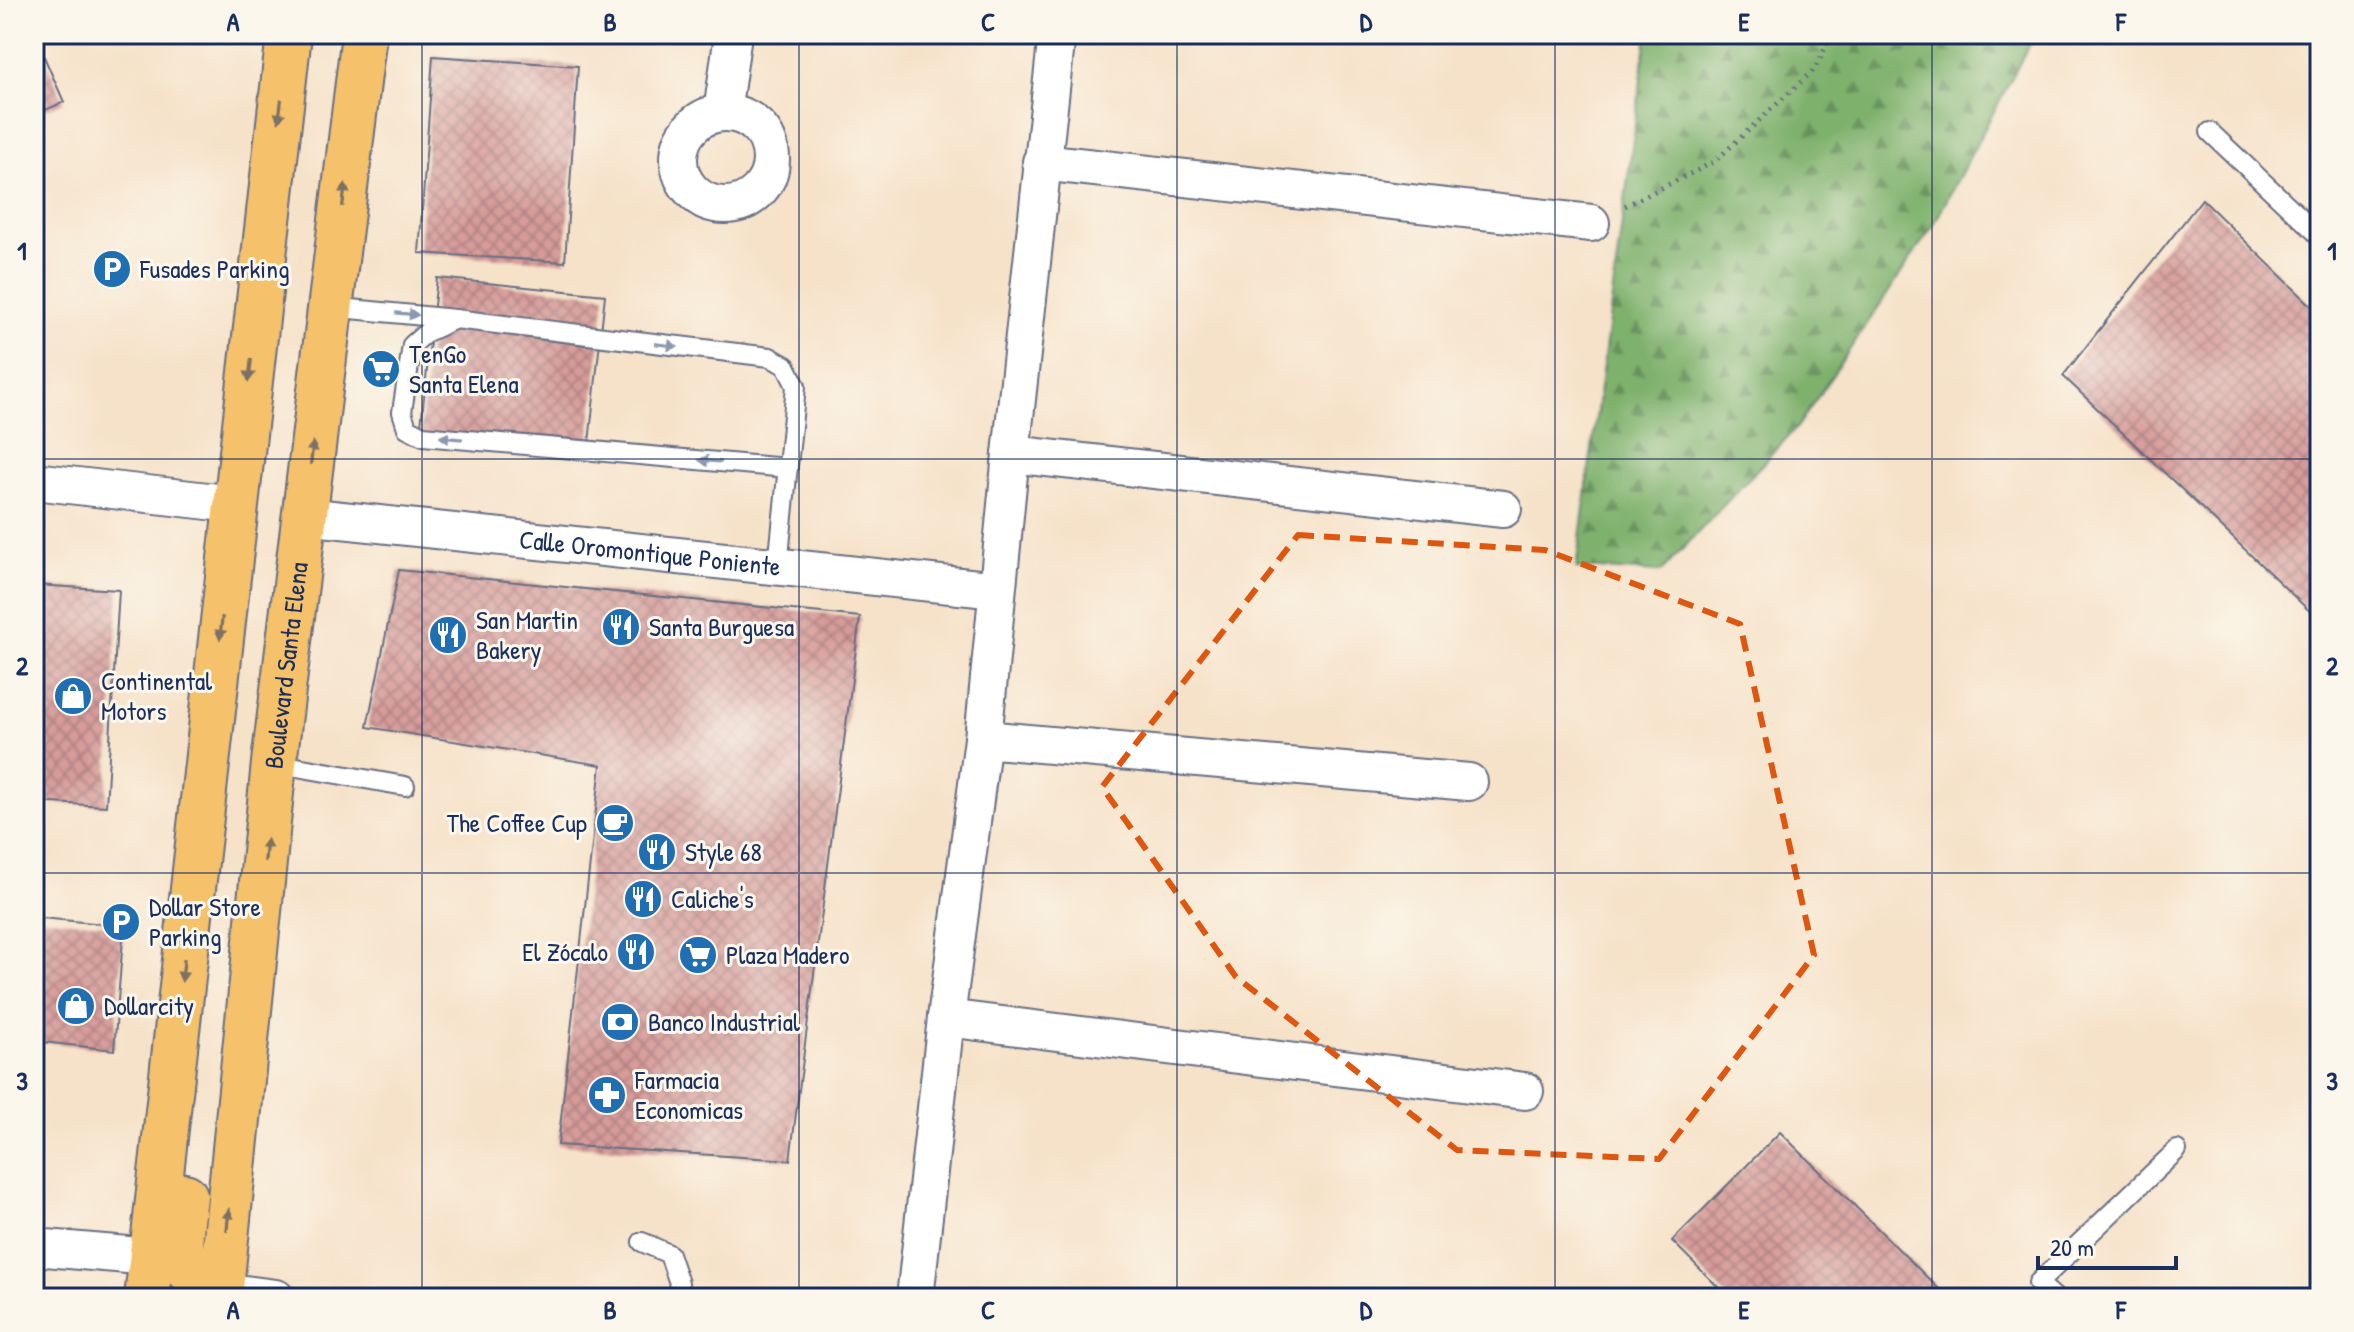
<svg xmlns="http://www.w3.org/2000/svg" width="2354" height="1332" font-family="'Patrick Hand',sans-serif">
<defs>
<pattern id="forest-firs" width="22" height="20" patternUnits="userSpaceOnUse" patternTransform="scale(2)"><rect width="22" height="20" fill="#7eb16c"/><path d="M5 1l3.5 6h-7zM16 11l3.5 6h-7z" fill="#66905c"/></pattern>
<pattern id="building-cross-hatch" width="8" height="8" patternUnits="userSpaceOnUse" patternTransform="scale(2)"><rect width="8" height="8" fill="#d79c9a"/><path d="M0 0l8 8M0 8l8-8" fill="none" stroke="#ae8081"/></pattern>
</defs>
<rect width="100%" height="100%" fill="#fbf7ec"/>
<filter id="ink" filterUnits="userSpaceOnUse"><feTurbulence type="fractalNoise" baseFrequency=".0125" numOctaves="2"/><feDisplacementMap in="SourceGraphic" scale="16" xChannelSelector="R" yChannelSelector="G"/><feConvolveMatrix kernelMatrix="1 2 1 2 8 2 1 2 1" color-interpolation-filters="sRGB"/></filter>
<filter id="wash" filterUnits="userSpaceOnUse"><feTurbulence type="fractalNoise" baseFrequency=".006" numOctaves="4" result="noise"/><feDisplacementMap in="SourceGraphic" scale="32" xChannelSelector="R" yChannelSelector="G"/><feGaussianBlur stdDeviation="1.8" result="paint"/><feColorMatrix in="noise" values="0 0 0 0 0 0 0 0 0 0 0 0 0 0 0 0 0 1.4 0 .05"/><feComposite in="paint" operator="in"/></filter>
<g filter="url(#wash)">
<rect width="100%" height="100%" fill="#f6e2c9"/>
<polygon fill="url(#forest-firs)" stroke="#4c7065" stroke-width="2" points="1647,34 2035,34 1933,226 1798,426 1661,572 1576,568"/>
<g id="blocks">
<g fill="url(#building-cross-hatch)">
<polygon points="34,34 64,102 34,115"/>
<polygon points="433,56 578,66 565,262 419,253"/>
<polygon points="2202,199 2320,314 2320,621 2063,376"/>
<polygon points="437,278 605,295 588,452 420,434"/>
<polygon points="399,570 860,617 790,1160 558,1145 601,765 367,727"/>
<polygon points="34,585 119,590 106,806 34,802"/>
<polygon points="41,918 124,926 114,1050 34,1041 34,970"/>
<polygon points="1780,1132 1948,1298 1729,1298 1672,1241"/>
</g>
</g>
</g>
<g filter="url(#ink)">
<use href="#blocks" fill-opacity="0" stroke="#686e83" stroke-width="2"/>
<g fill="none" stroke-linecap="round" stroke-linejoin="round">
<g stroke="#686e83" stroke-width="22">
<g id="service">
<polyline points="2210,132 2320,236"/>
<polyline points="330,307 455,319 770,357 786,366 796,386 778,566"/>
<polyline points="453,320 427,332 412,345 402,412 407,428 423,436 788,468"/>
<polyline points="274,763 405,786"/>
<polyline points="642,1242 669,1254 679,1283 676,1298"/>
<polyline points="2055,1298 2038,1283 2177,1150"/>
</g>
</g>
<g stroke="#686e83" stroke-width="40">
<g id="minor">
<circle cx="725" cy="159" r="46"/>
<polyline points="722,113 733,34"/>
<polyline points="1041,162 1591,223"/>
<polyline points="1011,454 1503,509"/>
<polyline points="34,481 234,504"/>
<path id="s1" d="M304 516 997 590"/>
<polyline points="983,739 1469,782"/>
<polyline points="946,1018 1525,1091"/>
<polyline points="34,1247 151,1257"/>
<polyline points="221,1291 276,1298"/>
<polyline points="915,1298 946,1018 983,739 1011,454 1057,34"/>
</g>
</g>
<g stroke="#686e83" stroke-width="48">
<g id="primary">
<path d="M185 1196C180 1240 170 1274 221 1291"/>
<polyline points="147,1298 289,34"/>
<path id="s2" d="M220 1298 274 763 364 34"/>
</g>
</g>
<polyline stroke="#686e83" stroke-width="5" stroke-dasharray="2 6" stroke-linecap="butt" points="1625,206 1714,162 1815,69 1832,34"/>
<use href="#service" stroke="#fff" stroke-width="18"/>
<use href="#minor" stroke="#fff" stroke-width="36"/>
<use href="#primary" stroke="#f5c16b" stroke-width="44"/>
</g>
<defs><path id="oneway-solid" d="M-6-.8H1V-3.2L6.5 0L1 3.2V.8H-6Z" transform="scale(2)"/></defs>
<g fill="#7d7164">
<use href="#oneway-solid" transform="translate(280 111) rotate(97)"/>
<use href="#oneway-solid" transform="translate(344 195) rotate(-83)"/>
<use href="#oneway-solid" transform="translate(250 370) rotate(97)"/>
<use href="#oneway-solid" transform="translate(312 453) rotate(-83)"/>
<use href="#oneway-solid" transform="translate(221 628) rotate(96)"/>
<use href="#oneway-solid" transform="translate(266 850) rotate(-84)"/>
<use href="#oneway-solid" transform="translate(183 970) rotate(96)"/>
<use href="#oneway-solid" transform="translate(228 1220) rotate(-84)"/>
</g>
<g fill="#8d97ae">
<use href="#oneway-solid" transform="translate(407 314) rotate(5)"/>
<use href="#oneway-solid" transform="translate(666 345) rotate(7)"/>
<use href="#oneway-solid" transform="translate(451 438) rotate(-175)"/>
<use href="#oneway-solid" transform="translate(710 461) rotate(-175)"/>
</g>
</g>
<path fill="none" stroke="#de5710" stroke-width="6" stroke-dasharray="16 10" stroke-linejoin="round" d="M1298 535 1545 550 1740 624 1814 955 1659 1159 1457 1150 1236 977 1102 787Z"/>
<path fill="none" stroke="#1b2f5e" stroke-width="2" stroke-opacity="0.55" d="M422 34V1298M799 34V1298M1177 34V1298M1555 34V1298M1932 34V1298M34 459H2320M34 873H2320"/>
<defs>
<g id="parking-disc" transform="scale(2)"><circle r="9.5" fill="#1f6fb2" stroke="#fbf7ec"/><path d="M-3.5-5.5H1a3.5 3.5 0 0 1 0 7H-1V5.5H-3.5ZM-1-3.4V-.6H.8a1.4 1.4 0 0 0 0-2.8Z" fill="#fff"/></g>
<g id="supermarket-disc" transform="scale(2)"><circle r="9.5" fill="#1f6fb2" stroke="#fbf7ec"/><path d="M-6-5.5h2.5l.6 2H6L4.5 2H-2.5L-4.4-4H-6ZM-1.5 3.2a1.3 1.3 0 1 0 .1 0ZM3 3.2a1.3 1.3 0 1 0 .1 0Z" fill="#fff"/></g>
<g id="restaurant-disc" transform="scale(2)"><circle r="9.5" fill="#1f6fb2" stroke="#fbf7ec"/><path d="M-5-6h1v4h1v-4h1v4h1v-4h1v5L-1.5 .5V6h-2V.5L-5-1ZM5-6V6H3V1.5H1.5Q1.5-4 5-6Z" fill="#fff"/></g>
<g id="shop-disc" transform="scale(2)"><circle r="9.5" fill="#1f6fb2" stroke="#fbf7ec"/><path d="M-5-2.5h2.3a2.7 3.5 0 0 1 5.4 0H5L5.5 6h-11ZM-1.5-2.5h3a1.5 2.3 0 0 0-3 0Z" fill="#fff"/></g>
<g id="cafe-disc" transform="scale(2)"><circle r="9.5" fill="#1f6fb2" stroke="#fbf7ec"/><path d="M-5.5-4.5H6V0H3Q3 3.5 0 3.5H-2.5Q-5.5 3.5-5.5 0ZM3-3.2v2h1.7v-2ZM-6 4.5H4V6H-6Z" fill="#fff"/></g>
<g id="bank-disc" transform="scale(2)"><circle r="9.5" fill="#1f6fb2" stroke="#fbf7ec"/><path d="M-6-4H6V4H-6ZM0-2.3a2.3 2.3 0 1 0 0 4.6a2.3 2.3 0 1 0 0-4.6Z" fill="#fff"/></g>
<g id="pharmacy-disc" transform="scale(2)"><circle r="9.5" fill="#1f6fb2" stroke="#fbf7ec"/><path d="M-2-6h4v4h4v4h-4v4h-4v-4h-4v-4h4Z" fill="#fff"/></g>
</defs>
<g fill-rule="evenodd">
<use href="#parking-disc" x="112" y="269"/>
<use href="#supermarket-disc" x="381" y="369"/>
<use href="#restaurant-disc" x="621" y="627"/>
<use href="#restaurant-disc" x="448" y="635"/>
<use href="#shop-disc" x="73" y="696"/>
<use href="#cafe-disc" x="615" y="823"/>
<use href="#restaurant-disc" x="657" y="852"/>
<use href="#restaurant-disc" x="643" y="899"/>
<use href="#parking-disc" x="121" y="922"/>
<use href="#restaurant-disc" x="636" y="952"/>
<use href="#supermarket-disc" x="698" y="955"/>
<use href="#shop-disc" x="76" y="1006"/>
<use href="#bank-disc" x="620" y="1022"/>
<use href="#pharmacy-disc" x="607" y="1095"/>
</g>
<g text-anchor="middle" stroke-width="6" stroke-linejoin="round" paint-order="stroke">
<g font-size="26" fill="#1b2f5e" stroke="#fbf7ec" text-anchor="start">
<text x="140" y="278">Fusades Parking</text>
<text x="409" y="363">TenGo<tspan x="409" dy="30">Santa Elena</tspan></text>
<text x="476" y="629">San Martin<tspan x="476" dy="30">Bakery</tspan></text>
<text x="649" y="636">Santa Burguesa</text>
<text x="101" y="690">Continental<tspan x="101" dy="30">Motors</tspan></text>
<text x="587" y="832" text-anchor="end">The Coffee Cup</text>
<text x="685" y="861">Style 68</text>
<text x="671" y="908">Caliche's</text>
<text x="149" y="916">Dollar Store<tspan x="149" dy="30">Parking</tspan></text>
<text x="608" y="961" text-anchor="end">El Zócalo</text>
<text x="726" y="964">Plaza Madero</text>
<text x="104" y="1015">Dollarcity</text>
<text x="648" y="1031">Banco Industrial</text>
<text x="635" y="1089">Farmacia<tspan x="635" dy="30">Economicas</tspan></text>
</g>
<g font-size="26" fill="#1b2f5e" stroke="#fbf7ec">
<text dy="9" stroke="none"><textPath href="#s1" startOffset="348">Calle Oromontique Poniente</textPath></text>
<text dy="9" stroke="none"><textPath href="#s2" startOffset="636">Boulevard Santa Elena</textPath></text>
</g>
</g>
<rect width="2354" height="1332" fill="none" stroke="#fbf7ec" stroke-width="88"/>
<path d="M2038 1256v12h138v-12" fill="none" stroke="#1b2f5e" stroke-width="4"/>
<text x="2050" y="1256" font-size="24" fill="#1b2f5e" stroke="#fbf7ec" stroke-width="6" paint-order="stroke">20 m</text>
<rect x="44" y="44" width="2266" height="1244" fill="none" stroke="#1b2f5e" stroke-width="3"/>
<g font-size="26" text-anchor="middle" font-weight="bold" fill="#1b2f5e">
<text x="233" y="31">A</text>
<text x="610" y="31">B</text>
<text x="988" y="31">C</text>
<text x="1366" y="31">D</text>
<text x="1744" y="31">E</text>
<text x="2121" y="31">F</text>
<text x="22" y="260">1</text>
<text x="2332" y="260">1</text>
<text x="22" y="675">2</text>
<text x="2332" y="675">2</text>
<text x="22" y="1090">3</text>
<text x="2332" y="1090">3</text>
<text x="233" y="1319">A</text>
<text x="610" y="1319">B</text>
<text x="988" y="1319">C</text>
<text x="1366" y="1319">D</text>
<text x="1744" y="1319">E</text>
<text x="2121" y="1319">F</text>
</g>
</svg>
